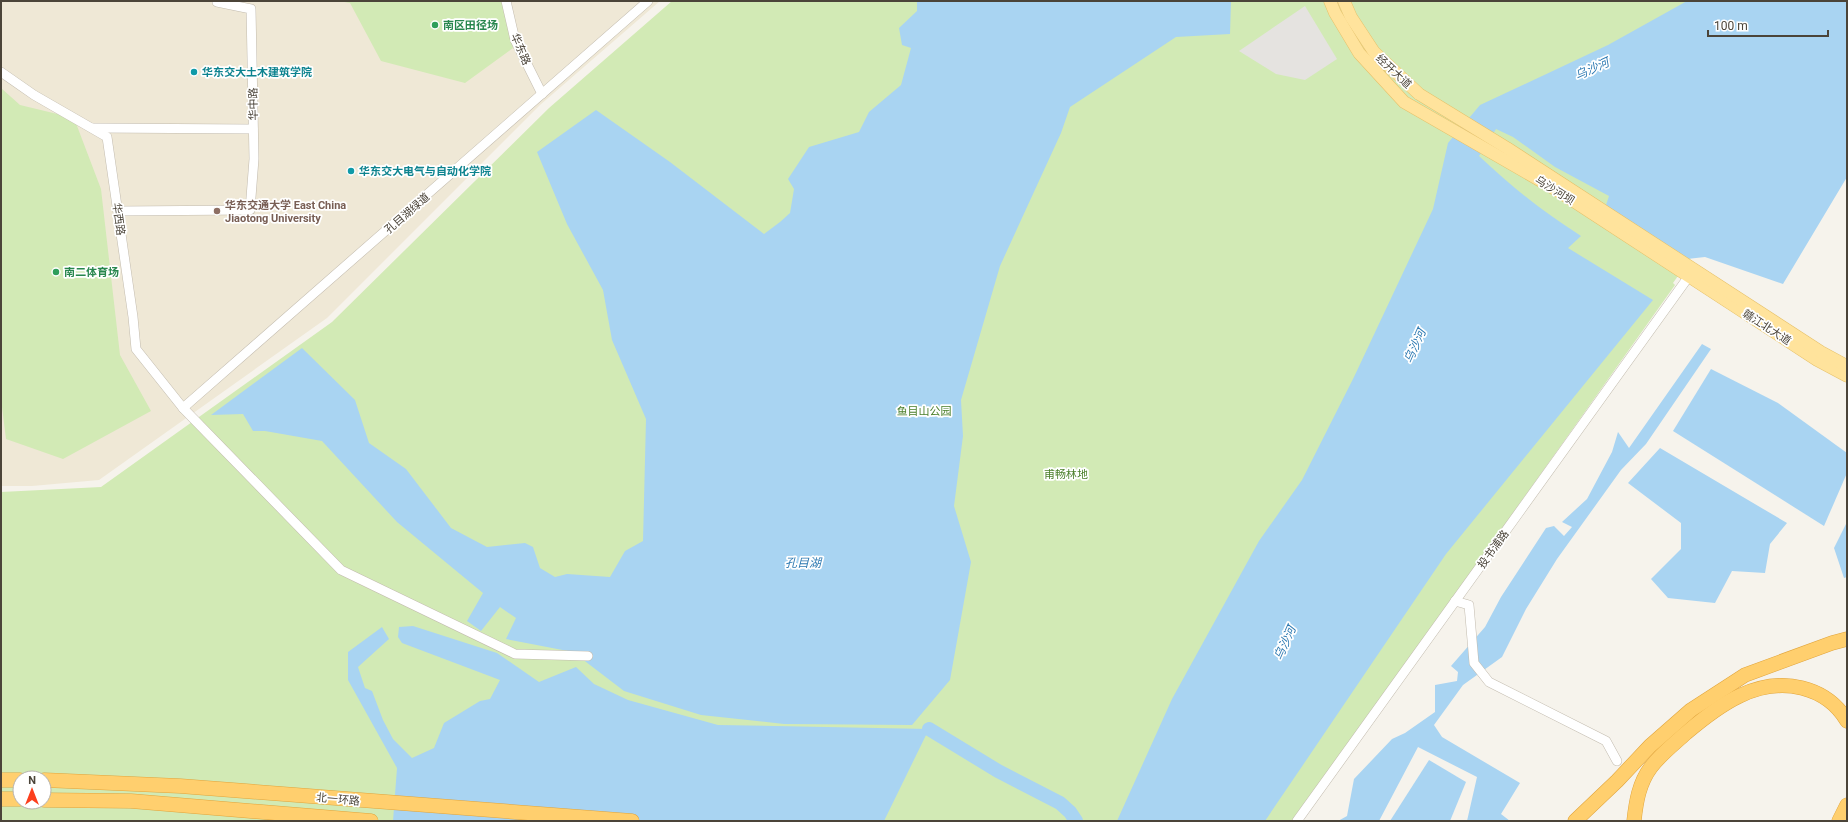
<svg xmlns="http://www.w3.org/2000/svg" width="1848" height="822" font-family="Roboto,'Noto Sans SC',sans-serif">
<rect width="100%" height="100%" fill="#f6f3ec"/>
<polygon fill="#efe8d6" points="1,1 660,1 540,105 327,318 99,480 32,486 1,486"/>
<g fill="#d2eab5" fill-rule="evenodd">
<polygon points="339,1 502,1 513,48 465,83 381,61 350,3"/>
<path d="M672 1H1847V37L1673 283 1675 285 1294 821H1V492L101 487 332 322 549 108ZM20 778H44V802H20Z"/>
<polygon points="1,88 20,105 74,118 101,189 120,355 151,411 63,459 6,439 1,399"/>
</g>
<polygon fill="#e5e3e0" points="1305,6 1337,59 1305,80 1276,74 1239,51"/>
<g fill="#a9d4f2">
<polygon points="917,1 1231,1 1230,34 1176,37 1070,107 1061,133 1000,266 961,400 963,436 954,506 971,562 950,680 912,725 784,724 701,715 624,691 573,652 506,639 516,618 500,607 481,631 467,621 483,593 397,522 322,441 265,431 253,431 243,414 211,415 302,348 355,400 369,443 406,469 451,528 487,547 525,543 533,547 540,568 555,577 567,574 610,577 625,551 643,541 646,419 612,340 603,290 567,224 537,152 596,110 670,162 764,234 780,222 790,213 794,189 788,179 809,147 859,132 869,112 901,85 911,48 902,45 899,28 917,11"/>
<path d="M1687 1H1847V177L1783 284 1705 257 1678 260 1604 211 1609 196 1555 167 1513 137 1496 129 1479 156C1513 188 1542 211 1581 236L1568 248 1653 300 1446 554 1265 821H1117L1172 699 1259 541 1302 480 1354 377 1433 209 1448 143 1480 105 1608 45Z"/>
<polygon points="1702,344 1711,349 1646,444 1621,470 1557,559 1526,609 1502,657 1463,685 1434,725 1442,737 1520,783 1501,814 1510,821 1467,821 1477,777 1418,747 1379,821 1338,821 1347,816 1354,779 1392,739 1405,733 1435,712 1435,685 1457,681 1458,672 1451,666 1485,627 1501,597 1546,528 1554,526 1564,536 1572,527 1562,522 1587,499 1612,452 1618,432 1629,448"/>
<polygon points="1711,369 1778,403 1847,453 1847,473 1824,526 1673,431"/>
<polygon points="1660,448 1787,523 1770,544 1765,573 1732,571 1715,603 1668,598 1651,579 1681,549 1681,523 1628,483"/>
<polygon points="1847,522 1847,577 1844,578 1834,548"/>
<polygon points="413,626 497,653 539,682 576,667 594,684 628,700 718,725 929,729 884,821 393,821 397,768 348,680 348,652 382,627 389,639 358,667 365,688 372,691 383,720 393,739 412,758 434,748 444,723 480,701 490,699 500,680 402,643 398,637 399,627"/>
<polygon points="1429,760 1466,782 1450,821 1390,821"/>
</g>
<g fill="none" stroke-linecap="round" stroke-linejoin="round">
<polyline stroke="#a9d4f2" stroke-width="14" points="929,729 998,771 1060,803 1070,812 1076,821"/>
<g stroke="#c2bbae" stroke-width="10">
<g id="minor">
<polyline points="506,1 515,40 542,94"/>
<polyline points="1,72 34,95 107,137 133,317 136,349 183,408 341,570 515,654 588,656"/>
<polyline points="93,128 253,129"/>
<polyline points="118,211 250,210 254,159 251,9 217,2 217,1"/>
<polyline points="183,408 648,1"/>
<polyline points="1455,601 1469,605 1474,663 1489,682 1606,741 1617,761"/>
<polyline points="1297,821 1692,272"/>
</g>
</g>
<g stroke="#e6c16a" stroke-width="13">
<g id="major">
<polyline points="1330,1 1335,13 1359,53 1404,102 1555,189 1817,360 1847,376"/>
<polyline points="1344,1 1351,17 1374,52 1419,94 1507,148 1821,352 1847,366"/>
</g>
</g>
<g stroke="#e0a43c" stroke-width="15">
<g id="highway">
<polyline points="1,780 20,780"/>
<polyline points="44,780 180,786 632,821"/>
<polyline points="1,799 20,799"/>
<polyline points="44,800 131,801 371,821"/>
<polyline points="1575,821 1617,781 1650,746 1691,710 1745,675 1832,643 1847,639"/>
<path d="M1634 821C1636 802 1639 783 1651 767 1661 754 1674 744 1686 733 1719 705 1757 677 1802 688 1822 693 1837 704 1847 721"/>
<polyline points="1839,821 1847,805"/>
</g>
</g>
<use href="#minor" stroke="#fff" stroke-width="9"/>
<use href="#major" stroke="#ffe39c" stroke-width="12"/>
<use href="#highway" stroke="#ffcf6e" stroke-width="14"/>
</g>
<g fill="#2e9e5b" stroke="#fff" stroke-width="1.5">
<circle cx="435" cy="25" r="4"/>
<circle cx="56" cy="272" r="4"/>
</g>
<g fill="#0f9aa8" stroke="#fff" stroke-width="1.5">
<circle cx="194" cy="72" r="4"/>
<circle cx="351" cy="171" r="4"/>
</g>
<circle fill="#8d6e63" stroke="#fff" stroke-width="1.5" cx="217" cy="211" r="4"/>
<g text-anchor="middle" stroke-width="3.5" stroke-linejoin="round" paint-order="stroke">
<g font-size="11" font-weight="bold" fill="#27864d" stroke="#fff" text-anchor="start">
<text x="443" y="29">南区田径场</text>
<text x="64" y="276">南二体育场</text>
</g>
<g font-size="11" fill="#4b4439" stroke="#fff">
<text transform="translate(521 49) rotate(67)" y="4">华东路</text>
<text transform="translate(1394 71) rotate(43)" y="4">经开大道</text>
<text transform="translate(253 104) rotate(-91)" y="4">华中路</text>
<text transform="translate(1555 190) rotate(32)" y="4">乌沙河坝</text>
<text transform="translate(407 213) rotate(-41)" y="4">孔目湖绿道</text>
<text transform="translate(119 219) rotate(82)" y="4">华西路</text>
<text transform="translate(1767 327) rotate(33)" y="4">赣江北大道</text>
<text transform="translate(1493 549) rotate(-54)" y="4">投书浦路</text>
<text transform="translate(338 799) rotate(5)" y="4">北一环路</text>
</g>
<g font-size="11" font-weight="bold" fill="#0d838f" stroke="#fff" text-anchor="start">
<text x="202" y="76">华东交大土木建筑学院</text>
<text x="359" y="175">华东交大电气与自动化学院</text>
</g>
<g font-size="11" font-weight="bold" fill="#785e54" stroke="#fff" text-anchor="start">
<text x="225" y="209">华东交通大学 East China<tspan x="225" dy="13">Jiaotong University</tspan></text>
</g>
<g font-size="11" fill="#4a7f2a" stroke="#fff">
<text x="924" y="415">鱼目山公园</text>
<text x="1066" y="478">甫畅林地</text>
</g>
<g font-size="12" font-style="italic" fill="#2e7ab2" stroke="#fff">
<text transform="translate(1592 69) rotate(-24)" y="4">乌沙河</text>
<text transform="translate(1415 346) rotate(-66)" y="4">乌沙河</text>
<text x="803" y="567">孔目湖</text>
<text transform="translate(1285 643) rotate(-66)" y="4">乌沙河</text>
</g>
</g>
<rect width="1848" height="822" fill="none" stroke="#4b4439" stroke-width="4"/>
<g transform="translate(32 790)"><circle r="19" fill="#ffffff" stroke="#b7b4b0"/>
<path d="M0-3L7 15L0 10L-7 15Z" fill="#fc3f1d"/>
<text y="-6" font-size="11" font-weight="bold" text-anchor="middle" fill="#4b4439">N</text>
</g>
<path d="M1708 30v6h120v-6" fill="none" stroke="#4b4439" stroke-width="2"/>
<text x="1714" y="30" font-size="12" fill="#4b4439" stroke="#ffffff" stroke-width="3" paint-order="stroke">100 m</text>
</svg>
